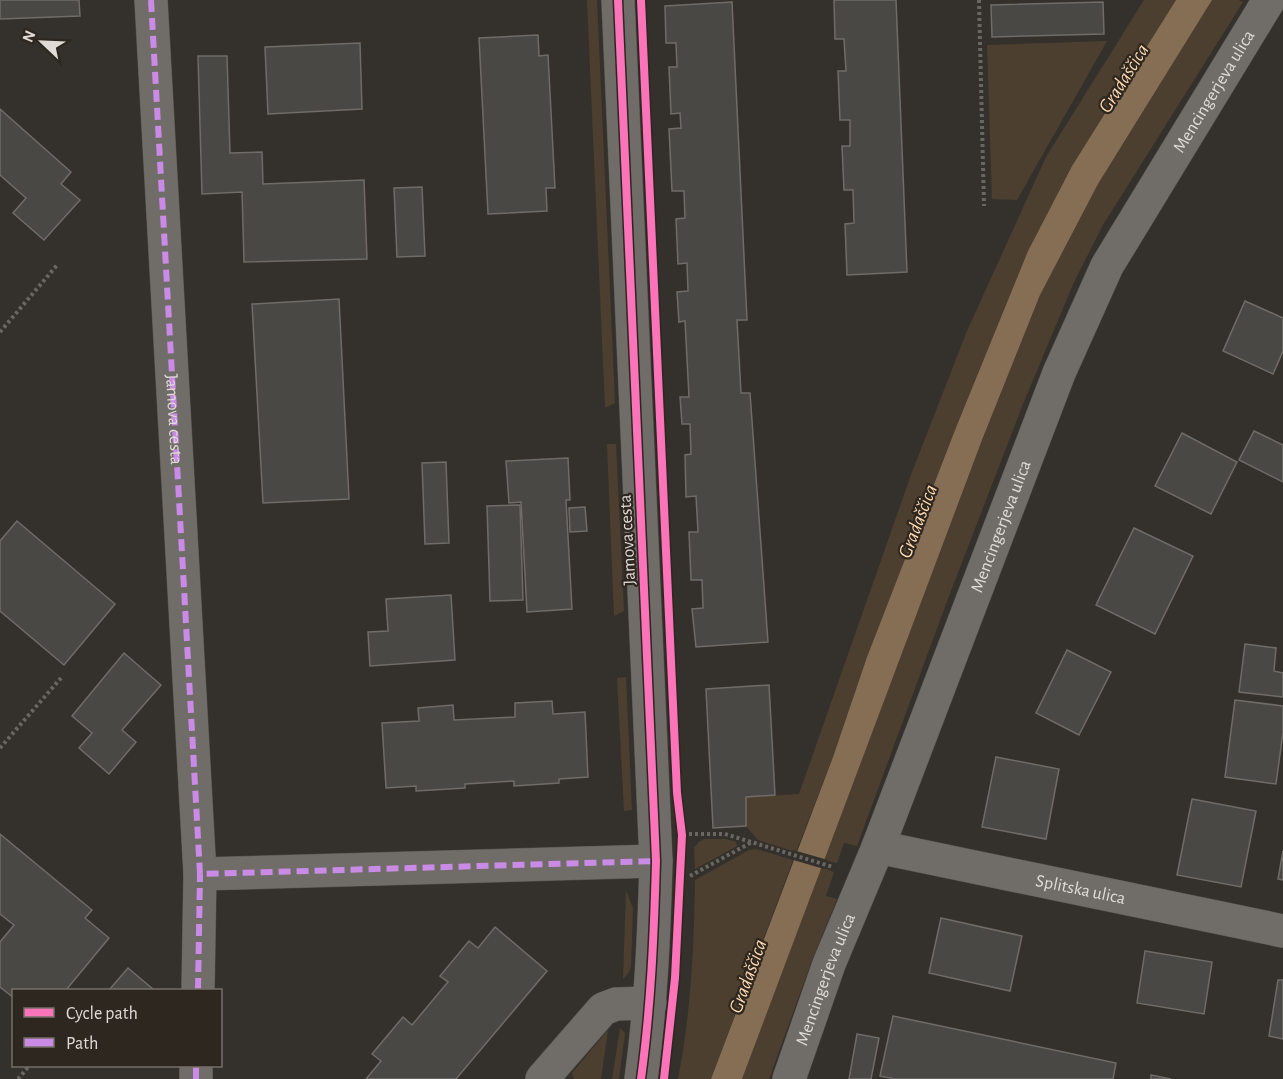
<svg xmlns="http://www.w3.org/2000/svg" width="1283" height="1079" font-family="'Alegreya Sans',sans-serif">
<rect width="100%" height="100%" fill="#34312c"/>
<g fill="#4d3f2f">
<polygon points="587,0 597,0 615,403 605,408"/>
<polygon points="1144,0 1176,0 1072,166 1028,251 957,425 867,657 833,757 796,852 758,840 746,826 746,797 799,794 912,472 967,331 1046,157"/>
<polygon points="1212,0 1239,0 1243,2 1103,225 1074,282 1023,404 946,604 857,846 844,843 837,863 824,860 982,440 1040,295 1098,184"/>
<polygon points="1107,41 1017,200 992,199 987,45"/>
<polygon points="607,444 616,444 624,611 614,616"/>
<polygon points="626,677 632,810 624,811 617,678"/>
<polygon points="704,839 726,839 736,842 737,846 695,869 694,848 699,842"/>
<path d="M756 849 793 860 711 1079H678C691 1013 694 947 695 880L749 850Z"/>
<polygon points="821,867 834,872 826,896 837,899 812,960 769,1079 742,1079"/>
<polygon points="626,891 633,908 631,966 629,972 623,979"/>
<polygon points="620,1028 625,1033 619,1079 612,1079"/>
<polygon points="608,1030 601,1079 574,1079 572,1073"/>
</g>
<polygon fill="#866e54" points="1176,0 1212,0 1098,184 1040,295 982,440 742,1079 711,1079 833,757 867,657 957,425 1028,251 1072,166"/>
<polygon fill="#34312c" points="793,850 828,860 824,869 790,859"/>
<g fill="#4a4844" stroke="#6f6c68" stroke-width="1.5">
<polygon points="0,0 79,0 80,16 0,19"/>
<polygon points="834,0 896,0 907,272 847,275 845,224 854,223 853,190 844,190 842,146 850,146 850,120 840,120 838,71 846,71 844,39 835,39"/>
<polygon points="732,2 747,320 737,320 741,393 750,393 768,642 696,647 692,609 703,608 702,580 691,580 689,532 698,532 696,496 686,497 685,455 691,454 690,424 682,424 680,397 689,397 685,321 679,322 677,292 688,291 687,263 678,264 676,219 685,218 684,191 672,191 669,129 681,128 680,113 671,114 669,67 677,67 676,43 666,43 665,6"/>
<polygon points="1103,2 1104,34 992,37 991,5"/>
<polygon points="538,35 539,56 548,55 555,188 546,188 547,211 488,214 479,38"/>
<polygon points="360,43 362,109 268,114 265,47"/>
<polygon points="198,56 227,56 230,153 262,152 263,184 364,180 367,259 244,262 242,192 202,194"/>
<polygon points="0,109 71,172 61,184 80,200 44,240 13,213 26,198 0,175"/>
<polygon points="422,187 425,256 397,257 394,188"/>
<polygon points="339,299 349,499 263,503 252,304"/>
<polygon points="1245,301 1283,318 1283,351 1273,374 1223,351"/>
<polygon points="1254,431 1283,445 1283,482 1239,460"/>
<polygon points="1182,433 1237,462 1211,514 1155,486"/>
<polygon points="568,458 570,500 566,500 572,609 527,612 521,502 509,503 506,461"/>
<polygon points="446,462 449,543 425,544 422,463"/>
<polygon points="520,505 523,600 490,601 487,506"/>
<polygon points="585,507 587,531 570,532 569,508"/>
<polygon points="17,521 115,604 64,665 0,611 0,541"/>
<polygon points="1134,528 1193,556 1155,634 1096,605"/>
<polygon points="451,595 455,660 370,666 368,632 388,631 386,599"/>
<polygon points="1245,644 1276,648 1274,671 1283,673 1283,697 1239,692"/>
<polygon points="1067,650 1111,672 1079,735 1036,713"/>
<polygon points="124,653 161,685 122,730 136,742 109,774 79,748 92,733 72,716"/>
<polygon points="769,685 775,795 746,797 746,826 713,828 706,689"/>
<polygon points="1235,700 1283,706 1283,732 1276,784 1225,777"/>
<polygon points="552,701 553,714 585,712 588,777 559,779 559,783 514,786 514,781 465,784 465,788 416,791 416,786 386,788 382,723 419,721 418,708 453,705 454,720 515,717 515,703"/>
<polygon points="996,757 1059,769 1046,839 982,827"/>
<polygon points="1192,799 1256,811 1241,887 1177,875"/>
<polygon points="0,834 92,910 85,918 109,938 66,990 14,990 14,998 0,987 0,942 14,925 0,914"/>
<polygon points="1283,851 1283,880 1278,879"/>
<polygon points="941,918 1022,936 1010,991 929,973"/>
<polygon points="495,927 547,971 456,1079 366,1079 381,1061 372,1054 403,1017 412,1025 448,982 440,976 469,941 478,948"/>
<polygon points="1145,951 1212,962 1204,1014 1137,1003"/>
<polygon points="128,968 154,990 109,990"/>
<polygon points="1278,980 1283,980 1283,1039 1269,1036"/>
<polygon points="893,1016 1116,1063 1113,1079 895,1079 880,1076"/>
<polygon points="857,1034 879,1038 871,1079 849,1079"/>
<polygon points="1151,1075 1171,1079 1151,1079"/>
</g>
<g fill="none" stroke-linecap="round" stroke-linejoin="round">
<g stroke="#534f4c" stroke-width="34">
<g id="minor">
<path id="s1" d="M151 0 200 874 656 861"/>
<path d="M618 0 656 861C654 934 651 1006 641 1079"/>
<path id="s2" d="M878 847 1283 931"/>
<polyline points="198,990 200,874"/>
<polyline points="196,1079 196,1066"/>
<polyline points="542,1079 603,1009 616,1004 650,1003"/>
<path id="s3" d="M789 1079 829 964 878 847 1059 373 1107 266 1269 0"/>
</g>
</g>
<g stroke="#6a6763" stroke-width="4" stroke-dasharray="3 3" stroke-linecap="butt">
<polyline points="979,0 984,206"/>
<polyline points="0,332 58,264"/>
<polyline points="0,748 61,678"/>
<polyline points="689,834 725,834 833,867"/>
<polyline points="690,876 752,842"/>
<polyline points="18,1079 29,1066"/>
</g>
<use href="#minor" stroke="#706c68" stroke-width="33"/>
<g stroke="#ca8be6" stroke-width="6" stroke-dasharray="12 6" stroke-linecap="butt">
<polyline points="151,0 200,874 656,861"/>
<polyline points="198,990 200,874"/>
<polyline points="196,1079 196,1066"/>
</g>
<g stroke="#2e271f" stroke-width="11">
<g id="cycleway">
<path d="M618 0 656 861C654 934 651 1006 641 1079"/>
<polyline points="641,0 677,793 682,835 675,978 664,1079"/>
</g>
</g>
<use href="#cycleway" stroke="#fb73b8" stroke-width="8"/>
</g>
<g text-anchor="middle" stroke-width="4.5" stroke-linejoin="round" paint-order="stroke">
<g font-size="18" fill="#e0dbd6" stroke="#2e271f">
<text dy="6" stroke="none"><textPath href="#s3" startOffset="1078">Mencingerjeva ulica</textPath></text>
<text dy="6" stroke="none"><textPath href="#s1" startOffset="420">Jamova cesta</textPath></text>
<text dy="6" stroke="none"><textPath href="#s3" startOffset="592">Mencingerjeva ulica</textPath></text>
<text transform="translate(627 540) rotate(-93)" y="6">Jamova cesta</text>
<text dy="6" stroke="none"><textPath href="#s2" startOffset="207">Splitska ulica</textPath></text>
<text dy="6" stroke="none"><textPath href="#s3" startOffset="106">Mencingerjeva ulica</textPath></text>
</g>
<g font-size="20" font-style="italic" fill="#fdd8b1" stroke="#2e271f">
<text transform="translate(1123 78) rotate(-58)" y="7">Gradaščica</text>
<text transform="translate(917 521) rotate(-69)" y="7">Gradaščica</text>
<text transform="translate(747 976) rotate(-70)" y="7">Gradaščica</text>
</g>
</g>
<rect x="12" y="989" width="210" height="78" fill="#2e271f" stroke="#756f68" stroke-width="1.5"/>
<rect x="24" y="1008" width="30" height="9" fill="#fb73b8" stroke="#756f68" stroke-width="1.5"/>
<text x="66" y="1019" font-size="18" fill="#e0dbd6">Cycle path</text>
<rect x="24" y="1038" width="30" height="9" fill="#ca8be6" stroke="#756f68" stroke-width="1.5"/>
<text x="66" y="1049" font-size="18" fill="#e0dbd6">Path</text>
<g transform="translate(42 42) rotate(293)" stroke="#2e271f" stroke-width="4.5" paint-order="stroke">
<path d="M0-4.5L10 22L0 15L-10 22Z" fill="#e0dbd6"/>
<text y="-9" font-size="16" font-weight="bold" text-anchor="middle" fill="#e0dbd6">N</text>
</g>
</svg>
